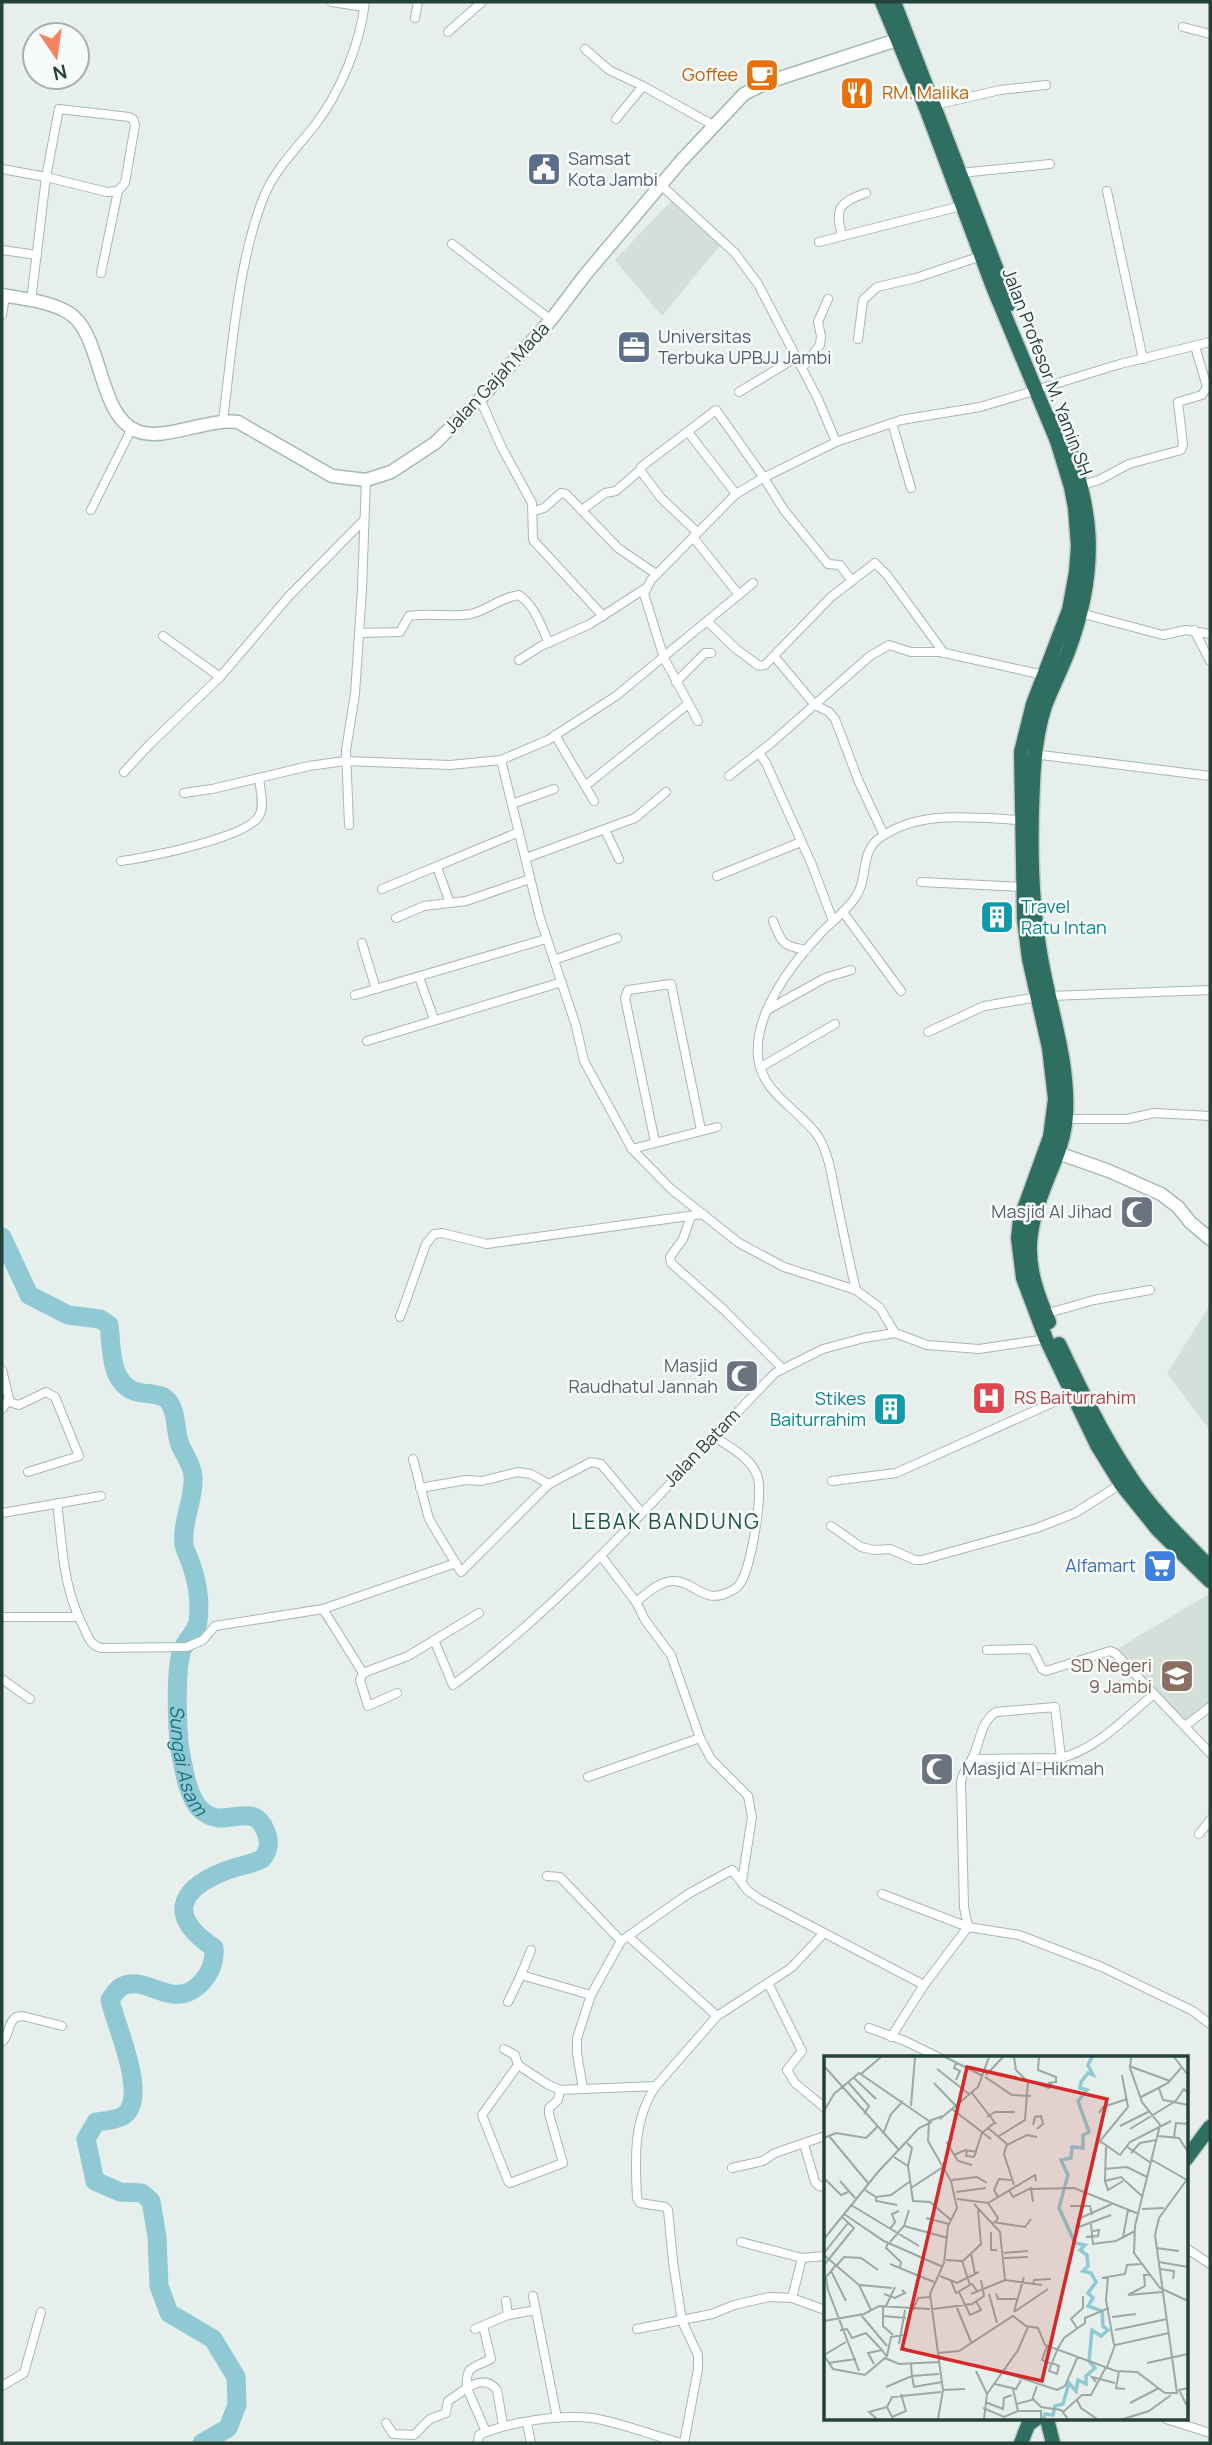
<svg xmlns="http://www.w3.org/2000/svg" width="1212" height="2445" font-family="Manrope,sans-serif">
<rect width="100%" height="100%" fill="#e6efeb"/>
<g fill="#d4dfda">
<polygon points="673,199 722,243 662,316 615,260"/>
<polygon points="1210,1305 1210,1431 1167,1373"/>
<polygon points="1209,1594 1210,1702 1186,1721 1117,1649"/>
</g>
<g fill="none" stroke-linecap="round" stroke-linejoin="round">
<path stroke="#8ec9d4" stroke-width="19" id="s1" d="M2 1237 29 1295 68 1315 100 1319 109 1325C112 1347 109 1381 134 1391 143 1395 156 1392 165 1398 177 1407 175 1429 179 1442 183 1454 192 1463 193 1476 195 1499 181 1521 184 1545 186 1553 191 1562 193 1570 198 1586 200 1606 198 1622 196 1632 186 1640 182 1650 175 1669 177 1729 180 1750 184 1769 187 1796 201 1810 227 1833 254 1795 267 1835 270 1845 268 1852 262 1859 250 1865 237 1866 225 1871 177 1890 168 1917 214 1948 215 1962 211 1972 202 1982 174 2012 151 1977 125 1985 118 1987 114 1994 110 2000 115 2024 150 2099 123 2116 116 2120 104 2121 96 2122L86 2139 95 2181 120 2192 142 2193 151 2201 157 2237 159 2286 169 2313 213 2339 236 2377 237 2405 228 2428 202 2443"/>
<g stroke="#a8b8b2" stroke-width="10">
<g id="street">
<polyline points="332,2 364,7"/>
<polyline points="415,18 418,2"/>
<polyline points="1183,27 1210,34"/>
<polyline points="448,32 482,2"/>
<polyline points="585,49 609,70 643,86 713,125"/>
<polyline points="935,105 1000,90 1046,85"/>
<polygon points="59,109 129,117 133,119 135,125 125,183 118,191 107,192 46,177"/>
<polyline points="616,119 643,86"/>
<polyline points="2,169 46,177 31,301"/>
<polyline points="960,173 1050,164"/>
<polyline points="661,185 735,253 758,284 818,399 836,442"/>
<polyline points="1107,191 1143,359"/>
<path d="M842 235C834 208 840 202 866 193"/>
<polyline points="819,242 961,206"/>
<polyline points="452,244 551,320"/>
<polyline points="2,250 37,255"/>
<polyline points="101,273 118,191"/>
<polyline points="2,315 5,296"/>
<polyline points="858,339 863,300 877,287 916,278 981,256"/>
<polyline points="802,368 820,345 821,336 818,322 828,299"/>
<polyline points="1045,387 1120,364 1210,342"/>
<polyline points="739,392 797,357"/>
<polyline points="480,399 502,448 532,503 533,540 603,616"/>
<path d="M223 420C232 351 238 258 265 194 276 168 298 147 315 125 341 91 360 44 365 2"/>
<polyline points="892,423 911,488"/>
<polyline points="688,432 736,494"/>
<polyline points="1082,485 1099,480 1129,464 1181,450 1183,445 1178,402 1202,395 1207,387 1195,346"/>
<polyline points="91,510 132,428"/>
<polyline points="582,510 605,493 616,491 640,470"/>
<polyline points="534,511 544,508 561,493 566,494 618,548 656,574"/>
<polyline points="697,532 661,498 640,470 641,467 716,410 764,478 784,510 828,564 840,565 852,581"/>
<polyline points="693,537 739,595"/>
<polyline points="753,583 616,696 548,740 501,760 540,918 576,1026 584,1061 632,1149 671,1189 739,1243 784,1267 856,1290 880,1308 895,1333"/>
<polyline points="1080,613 1163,635 1186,630 1210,634"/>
<polyline points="707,621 735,648 759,666 765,665 831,597 875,563 887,575 944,653"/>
<polyline points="1194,630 1210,661"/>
<path d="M359 633 400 632 409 616C430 612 450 618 471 614 488 610 501 597 519 595 535 606 541 626 549 643"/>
<polyline points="163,636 220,677"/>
<polyline points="774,656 815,705 829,712 835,719 859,782 884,835"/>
<polyline points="519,660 541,646 590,624 646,588"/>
<polyline points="676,682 705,653 711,653"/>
<polyline points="698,721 664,658 644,594 651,580 726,504 736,494 763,478 836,442 901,420 980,407 1037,390"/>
<polyline points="555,735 594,801"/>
<polyline points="759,753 766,763 812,865 833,921"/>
<polyline points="1033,754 1210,776"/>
<polyline points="124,772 150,744 220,677 289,596 364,520"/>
<polyline points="729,776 770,744 870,656 889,645 911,652 940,652 1044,675"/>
<polyline points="585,786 688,704"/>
<polyline points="184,793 212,789 309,766 345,761 450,765 501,760"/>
<polyline points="512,804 554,789"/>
<polyline points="349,825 346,750 355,694 362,589 366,480"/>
<polyline points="605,830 619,859"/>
<polyline points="526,858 635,818 666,792"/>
<path d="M121 861C147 858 248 837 259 816 265 806 260 789 259 778"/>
<polyline points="437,867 450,903"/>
<polyline points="717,876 801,842"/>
<polyline points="921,882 1022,887"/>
<polyline points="382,889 519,832"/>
<polyline points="843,912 901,991"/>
<polyline points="396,918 424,906 466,901 530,879"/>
<path d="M773 921C782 943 782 946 806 950"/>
<polyline points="362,943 376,989"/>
<polyline points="554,960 617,938"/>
<polyline points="419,977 434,1019"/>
<polyline points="355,995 546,939"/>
<polyline points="1049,996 1210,990"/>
<polyline points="767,1010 825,978 851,970"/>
<polyline points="928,1032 984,1006 1038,997"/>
<polyline points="367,1041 562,982"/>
<polyline points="761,1067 835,1024"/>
<polyline points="1066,1119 1127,1119 1154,1113 1210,1116"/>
<polyline points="655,1142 625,998 628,990 671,984 701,1130"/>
<polyline points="632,1149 717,1127"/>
<polyline points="691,1216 683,1239 670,1257 671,1263 724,1310 782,1368"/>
<path d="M856 1290C849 1261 843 1231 837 1202 832 1179 830 1156 818 1136 799 1109 762 1094 758 1057 754 1014 790 966 818 936 830 923 845 912 855 898 869 879 859 851 881 837 922 809 974 818 1021 820"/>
<polyline points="1045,1314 1094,1300 1150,1290"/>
<polyline points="400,1317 426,1244 434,1234 442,1233 487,1244 703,1214"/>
<polyline points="2,1370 9,1399 2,1409"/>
<polyline points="9,1402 19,1405 46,1392 55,1397 79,1456 28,1472"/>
<polyline points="413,1459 429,1519 461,1572 549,1484 591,1462 601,1464 641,1512"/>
<polyline points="832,1481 896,1473 1072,1394"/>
<polyline points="420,1488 466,1480 482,1481 517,1472 531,1474 549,1484"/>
<path d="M57 1503C63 1548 62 1586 84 1628 88 1637 90 1645 101 1648L187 1647 203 1640 215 1626 323 1609 456 1563"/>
<polyline points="2,1513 101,1496"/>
<polyline points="831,1526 861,1547 874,1550 890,1549 915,1560 922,1560 1037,1528 1075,1513 1121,1484"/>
<polyline points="601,1556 636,1602 645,1620 671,1655 700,1738 711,1759 748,1796 752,1817 742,1881"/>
<path d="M636 1602C646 1594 659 1581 674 1581 694 1581 704 1605 729 1592 734 1590 739 1586 741 1582 751 1565 764 1493 757 1475 750 1457 729 1447 713 1436"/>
<polyline points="323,1609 363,1673"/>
<polyline points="2,1617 77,1617"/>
<path d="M434 1640 453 1685C572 1598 672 1479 775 1373L823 1349 864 1338 895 1333 927 1345 979 1349 1046 1339"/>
<polyline points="987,1650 1032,1649 1042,1669 1046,1671 1110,1651 1115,1653 1210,1753"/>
<polyline points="2,1679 30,1699"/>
<polyline points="397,1693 368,1706 360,1680 363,1673 408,1656 479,1613"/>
<polyline points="1185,1726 1210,1707"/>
<path d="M972 1759 1061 1758C1097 1749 1126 1717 1154 1694"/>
<polyline points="588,1777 700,1738"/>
<polyline points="1199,1834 1210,1820"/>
<polyline points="547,1876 560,1877 621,1941"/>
<polyline points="882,1894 968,1927 1019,1935 1102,1967 1193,2011 1210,2024"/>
<polyline points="629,1937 717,2016"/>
<polyline points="521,1975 531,1950"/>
<polyline points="768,1983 802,2051 787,2070 795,2083 825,2108"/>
<polyline points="508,2002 521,1975 591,1995 621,1941 688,1894 732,1870 748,1891 761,1900 924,1985"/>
<polyline points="869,2028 905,2041 940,2058"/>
<path d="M891 2037 924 1985 968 1927 964 1907 961 1782C963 1770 968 1767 973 1757 980 1742 981 1721 996 1712L1055 1707 1061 1758"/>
<path d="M2 2042C10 2035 7 2023 16 2017L23 2016 62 2026"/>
<polyline points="504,2049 515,2055 518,2065 547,2084 560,2090 656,2086"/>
<polyline points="518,2065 482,2115 508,2181 510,2183 563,2163 549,2114 549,2108 558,2100 560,2090"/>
<polyline points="583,2089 577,2053 577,2038 591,1995"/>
<polyline points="804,2144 815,2182 819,2186 825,2187"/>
<polyline points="732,2168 763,2161 775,2153 825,2136"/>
<polyline points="741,2242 802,2258 825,2256"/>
<polyline points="1186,2248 1210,2264"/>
<polyline points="533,2296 557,2418"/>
<polyline points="792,2298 802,2258"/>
<polyline points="506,2301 508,2315"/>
<path d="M483 2326 491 2359C474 2368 465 2365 467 2388 478 2381 488 2379 497 2390L503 2425"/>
<polyline points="475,2329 508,2315 536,2310"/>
<polyline points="637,2329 712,2314 734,2305 769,2297 792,2298 825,2310"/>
<polyline points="2,2386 24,2373 41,2312"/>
<polyline points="1166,2419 1210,2433"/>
<polyline points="386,2423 393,2434 414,2435 430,2419 446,2413 448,2401 467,2388 486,2432"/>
<polyline points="527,2423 531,2443"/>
<path d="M478 2443 479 2435C509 2422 559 2414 592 2418 619 2422 654 2436 681 2443"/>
<path d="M684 2443 698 2369V2355L682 2321 673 2262 668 2210 665 2207 640 2203 637 2198C635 2159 633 2119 656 2086L717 2016 791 1968 824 1933"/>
</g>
</g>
<g stroke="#a4bbb3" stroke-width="15">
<g id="secondary">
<path d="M2 295C24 299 49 301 69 313 103 334 97 415 137 431 163 442 207 418 238 422L332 476 366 480 391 472 435 443 480 399 551 320 585 275 681 161 744 94 768 82 906 37"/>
<polyline points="1058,1153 1109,1171 1161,1194 1178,1207 1190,1222 1210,1239"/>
</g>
</g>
<g stroke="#c2cac8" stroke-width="17">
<g id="highway">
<polyline points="882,2 926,108 993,287 1057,441 1071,487 1075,508 1078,546 1076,572 1069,610 1033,704 1021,752 1024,919 1029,959 1049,1048 1055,1099 1050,1137 1020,1220 1018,1238 1023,1278 1046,1339 1097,1445 1121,1484 1158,1530 1210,1581"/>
<polyline points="894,2 1010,304"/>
<path d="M1049 1322C1023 1261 1024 1237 1049 1175 1057 1156 1065 1136 1066 1115 1069 1061 1050 1010 1041 958 1031 902 1030 842 1033 784 1034 758 1037 730 1045 706 1052 688 1061 670 1068 652 1101 564 1093 502 1057 417"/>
<path d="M1059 1344C1080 1388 1101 1432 1128 1473 1150 1508 1181 1538 1210 1567"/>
<polyline points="1186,2159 1210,2127"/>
<polyline points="1047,2419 1053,2443"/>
<polyline points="1021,2443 1028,2425 1036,2419"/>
</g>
</g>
<use href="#street" stroke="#fff" stroke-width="8"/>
<use href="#secondary" stroke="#fff" stroke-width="12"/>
<use href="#highway" stroke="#2f6f62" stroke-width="14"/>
</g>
<defs>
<g id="cafe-square" transform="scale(1.75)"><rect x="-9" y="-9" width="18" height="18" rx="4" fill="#e8710a" stroke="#f7fbf9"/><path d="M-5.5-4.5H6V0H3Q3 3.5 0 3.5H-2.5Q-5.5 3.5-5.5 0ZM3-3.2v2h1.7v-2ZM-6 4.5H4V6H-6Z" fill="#fff"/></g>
<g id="restaurant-square" transform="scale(1.75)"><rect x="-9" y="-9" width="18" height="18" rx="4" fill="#e8710a" stroke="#f7fbf9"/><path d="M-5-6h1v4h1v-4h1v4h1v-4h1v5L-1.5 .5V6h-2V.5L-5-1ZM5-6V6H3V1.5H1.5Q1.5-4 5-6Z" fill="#fff"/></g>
<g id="civic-square" transform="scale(1.75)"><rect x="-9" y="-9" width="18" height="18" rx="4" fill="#5c6f8a" stroke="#f7fbf9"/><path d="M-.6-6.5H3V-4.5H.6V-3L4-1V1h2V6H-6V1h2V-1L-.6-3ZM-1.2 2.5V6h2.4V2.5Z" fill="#fff"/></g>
<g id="office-square" transform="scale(1.75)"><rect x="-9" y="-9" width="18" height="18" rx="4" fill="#5c6f8a" stroke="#f7fbf9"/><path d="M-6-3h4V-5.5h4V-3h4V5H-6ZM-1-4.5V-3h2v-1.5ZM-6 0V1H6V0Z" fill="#fff"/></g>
<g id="building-square" transform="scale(1.75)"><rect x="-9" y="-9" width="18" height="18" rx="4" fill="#0f9aa8" stroke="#f7fbf9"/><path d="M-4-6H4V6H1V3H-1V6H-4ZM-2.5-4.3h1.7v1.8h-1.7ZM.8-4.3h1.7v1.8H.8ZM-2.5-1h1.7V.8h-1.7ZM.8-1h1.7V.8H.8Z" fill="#fff"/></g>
<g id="mosque-square" transform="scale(1.75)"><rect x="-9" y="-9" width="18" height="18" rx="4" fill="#6b7280" stroke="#f7fbf9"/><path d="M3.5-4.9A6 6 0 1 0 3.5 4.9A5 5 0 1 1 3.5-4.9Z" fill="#fff"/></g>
<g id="hospital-square" transform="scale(1.75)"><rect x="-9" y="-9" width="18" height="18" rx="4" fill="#e0444e" stroke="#f7fbf9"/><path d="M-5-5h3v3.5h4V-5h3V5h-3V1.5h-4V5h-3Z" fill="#fff"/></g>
<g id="supermarket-square" transform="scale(1.75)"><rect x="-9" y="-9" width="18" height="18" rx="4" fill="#3f7fe0" stroke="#f7fbf9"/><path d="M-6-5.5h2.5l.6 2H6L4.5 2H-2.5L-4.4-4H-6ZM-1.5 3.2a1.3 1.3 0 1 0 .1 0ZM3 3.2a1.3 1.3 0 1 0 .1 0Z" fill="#fff"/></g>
<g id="school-square" transform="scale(1.75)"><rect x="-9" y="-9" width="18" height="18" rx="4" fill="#8d6e63" stroke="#f7fbf9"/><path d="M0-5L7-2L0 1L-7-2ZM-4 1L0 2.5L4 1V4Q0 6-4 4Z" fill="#fff"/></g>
</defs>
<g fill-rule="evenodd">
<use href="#cafe-square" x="762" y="75"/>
<use href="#restaurant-square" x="857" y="93"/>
<use href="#civic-square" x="544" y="169"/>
<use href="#office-square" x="634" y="347"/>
<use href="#building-square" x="997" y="917"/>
<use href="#mosque-square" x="1137" y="1212"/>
<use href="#mosque-square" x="742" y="1376"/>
<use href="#hospital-square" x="989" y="1398"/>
<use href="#building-square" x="890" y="1409"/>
<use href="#supermarket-square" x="1160" y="1566"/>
<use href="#school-square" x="1177" y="1676"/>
<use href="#mosque-square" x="937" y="1769"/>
</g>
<g text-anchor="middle" stroke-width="5" stroke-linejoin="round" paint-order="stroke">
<g font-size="18" fill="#c56008" stroke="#f7fbf9" text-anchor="end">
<text x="738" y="81">Goffee</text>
<text x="882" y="99" text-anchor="start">RM. Malika</text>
</g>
<g font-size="18" fill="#4e5e75" stroke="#f7fbf9" text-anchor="start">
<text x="568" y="165">Samsat<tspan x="568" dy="21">Kota Jambi</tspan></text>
<text x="658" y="343">Universitas<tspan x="658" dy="21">Terbuka UPBJJ Jambi</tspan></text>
</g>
<g font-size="18" fill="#24423a" stroke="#f7fbf9">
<text transform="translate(1047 372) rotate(69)" y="6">Jalan Profesor M. Yamin SH</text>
<text transform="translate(497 378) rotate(-47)" y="6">Jalan Gajah Mada</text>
<text transform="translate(702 1448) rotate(-46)" y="6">Jalan Batam</text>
</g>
<g font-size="18" fill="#0d838f" stroke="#f7fbf9" text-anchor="start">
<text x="1021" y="913">Travel<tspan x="1021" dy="21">Ratu Intan</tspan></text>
<text x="866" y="1405" text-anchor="end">Stikes<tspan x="866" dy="21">Baiturrahim</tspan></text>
</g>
<g font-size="18" fill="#5b616d" stroke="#f7fbf9" text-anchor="end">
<text x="1112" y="1218">Masjid Al Jihad</text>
<text x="718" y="1372">Masjid<tspan x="718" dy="21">Raudhatul Jannah</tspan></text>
<text x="962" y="1775" text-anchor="start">Masjid Al-Hikmah</text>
</g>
<g font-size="18" fill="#be3a42" stroke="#f7fbf9" text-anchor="start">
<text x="1014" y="1404">RS Baiturrahim</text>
</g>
<g font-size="18" fill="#366cbe" stroke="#f7fbf9" text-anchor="end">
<text x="1136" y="1572">Alfamart</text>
</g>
<g font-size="18" fill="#785e54" stroke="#f7fbf9" text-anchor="end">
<text x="1152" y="1672">SD Negeri<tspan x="1152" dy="21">9 Jambi</tspan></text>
</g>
<g font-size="19" font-style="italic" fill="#1c6f80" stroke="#f7fbf9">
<text dy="7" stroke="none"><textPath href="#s1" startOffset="635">Sungai Asam</textPath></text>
</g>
<g font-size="21" letter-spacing="2" fill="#1f5548" stroke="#f7fbf9">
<text x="666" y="1529">LEBAK BANDUNG</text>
</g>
</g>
<g transform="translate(824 2056)">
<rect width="364" height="364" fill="#e6efeb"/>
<path fill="none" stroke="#8ec9d4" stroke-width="3.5" d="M219 363 221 358 229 359 231 350 239 348 245 327 252 335 254 324 262 328V320L271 312 265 305 268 274 277 280 284 274 279 270 278 255 264 250 269 242 264 237 272 226 267 217 259 215 264 210 263 199 256 194 261 189 251 187 235 152 244 119 237 104 247 102 248 91 259 92V79L265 76 254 45 263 34 256 32 257 26 264 17 269 19 264 9 268 1"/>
<path fill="none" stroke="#98aaa4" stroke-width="2" d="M121 1 159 20M190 1 192 14 202 24 225 32 228 26M215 1 214 14 232 21V26L224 27M307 1 306 12 318 46 336 69 311 170 310 197 336 232 364 245M350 1 364 19M0 10 75 94M305 10 346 25M113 13 145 38M37 18 57 1M162 19 179 1M298 19 304 51 276 85 296 99 306 86 347 65M29 21 52 43M161 21 188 39 207 40M132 24 136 15 130 12 132 7M24 26 45 50 40 58M110 27 132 50M335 32 339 44 351 46 360 33 364 37M148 37 172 68M317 41 344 27 357 12M87 50 91 1M128 53 167 83M0 55 10 38 35 17 105 65M275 57 279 51 303 43M163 61 171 56H191M116 63 154 31 165 1M209 69 211 61 217 60 219 68 213 73M296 70 326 55M164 72 183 88M306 73 350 46 364 49M59 78 67 58 79 45M5 80 44 127M175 80 201 64 204 25M334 80 355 82 364 96M350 81 352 67 364 68M0 82 12 77 42 82 53 71M129 82 123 87 134 105 148 109M83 87 88 92 84 110M183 88 180 98 190 129M183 89 203 79 213 81M302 90 327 107M282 91 281 125 297 121 319 141M143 94 142 100 150 101 158 77 170 67M307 97 316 87 332 84M130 99 141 94 153 96M70 101 84 110 89 145 106 146 127 164M328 104 363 124M280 113 303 111 323 121M0 122 17 139 24 136M128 124 153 121 163 127M16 125 31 142M281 125 284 134 299 125M87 132 119 111M207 133 250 132 315 158M41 134 52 141 67 139 85 126M185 134 189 141 207 132 209 146M132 136 162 132M52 141V145L73 149M174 141 170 134 175 123 187 124M133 143 164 147 211 119 212 125M164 147 174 162 171 167M27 149 95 190M246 150H266L268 159M318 153 340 152M20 158 60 185 119 211M287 159 255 171 254 163 288 148M102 162 125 168M169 166 201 171 207 163M267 168 269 188 292 185 311 175M80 170 124 182M66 173 71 166 68 158 75 155M167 176V194H173M262 181 274 180 275 174 269 175M299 181 304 154M0 183 54 116 95 72 108 66M66 186 80 170 85 154M64 187 62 192 77 206 76 211M332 192 355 195M0 197 24 167M147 197 151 218M180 197 204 195M0 199 35 229 47 254M180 202 204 201M122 204 139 205 157 188 154 154M138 205 146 229M335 206 364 211M66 208 110 226M0 209 30 172 18 161M12 209 2 221 4 234 35 315M13 209 20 201 37 202 54 214M336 213 350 215 349 223M7 215 22 245M325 219H320L321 230 304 239 338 236M116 220 133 227 155 216M284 221 282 244 290 289M278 222 301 218 303 209 317 208M181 224 218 229M127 225 132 237 148 228 153 235M36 229 68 232M209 229 210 224 227 223M135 236 146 259 157 254 152 245M172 237 174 243H194M60 238 71 242 81 237 78 234M147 238 181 224 176 176 150 148M165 238 173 267M59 250V270L69 279M62 250 71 231M133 252 147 286M109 253 148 248 160 240 157 224M89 254 94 242 106 241M190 255 200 221M190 256 224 233M37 259 63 290M59 260 82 262M288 261 312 258M0 265 40 258 55 250 106 253M253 272 247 263 259 252V240M16 274 23 273 28 282 42 277 58 294M291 274 343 263M22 286 0 299 9 313 41 319 61 302 75 308 115 306M75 288 81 254M223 290 218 304 228 308M114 297 135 295 189 260 202 270 214 272 221 289 292 315 313 316 341 337H353L331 179 335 162 364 122M63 300 67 281 79 279M4 307 32 303M228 307 235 310 233 318 225 315 228 307 233 294 240 282 261 267V262L285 252M323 307 364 298M50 308 44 297 58 294 63 301M87 308 88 320 115 318M283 311 291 289 345 277M152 315 163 338M176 315 233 334 241 330 254 300M295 315 292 332 301 333M272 326 268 321 291 327M171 328 192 333 197 324M62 331 88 320 90 331M89 331 118 326M189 333 194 355M119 334 141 333M209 343 217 351 237 354 244 363M253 344 257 352 273 363M161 346 179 353 180 342 188 339M306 347 335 332M192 348 208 344 213 330M363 350 355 334 364 332M159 352 180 361 194 355H217V363M239 356 258 339H267L282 311M68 361 82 355 77 338M53 363 45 356 63 351M69 363 63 351 68 341 117 336M114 363 119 334 106 238 120 207 124 170 133 152 127 125 104 85 105 65 119 60M160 363 163 338 194 294 204 271M299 363 325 355 347 339"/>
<path fill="#d62828" fill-opacity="0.15" stroke="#d62828" stroke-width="3.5" d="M143 11 283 43 218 325 78 293Z"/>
<rect width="364" height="364" fill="none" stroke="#24423a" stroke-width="3.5"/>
</g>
<rect width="1212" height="2445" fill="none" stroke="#24423a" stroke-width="7"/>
<g transform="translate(56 56) rotate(167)"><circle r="33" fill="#f7fbf9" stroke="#a3b1ad" stroke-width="2"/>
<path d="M0-5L12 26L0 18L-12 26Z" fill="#f4845f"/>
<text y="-10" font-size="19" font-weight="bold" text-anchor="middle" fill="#24423a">N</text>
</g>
</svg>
